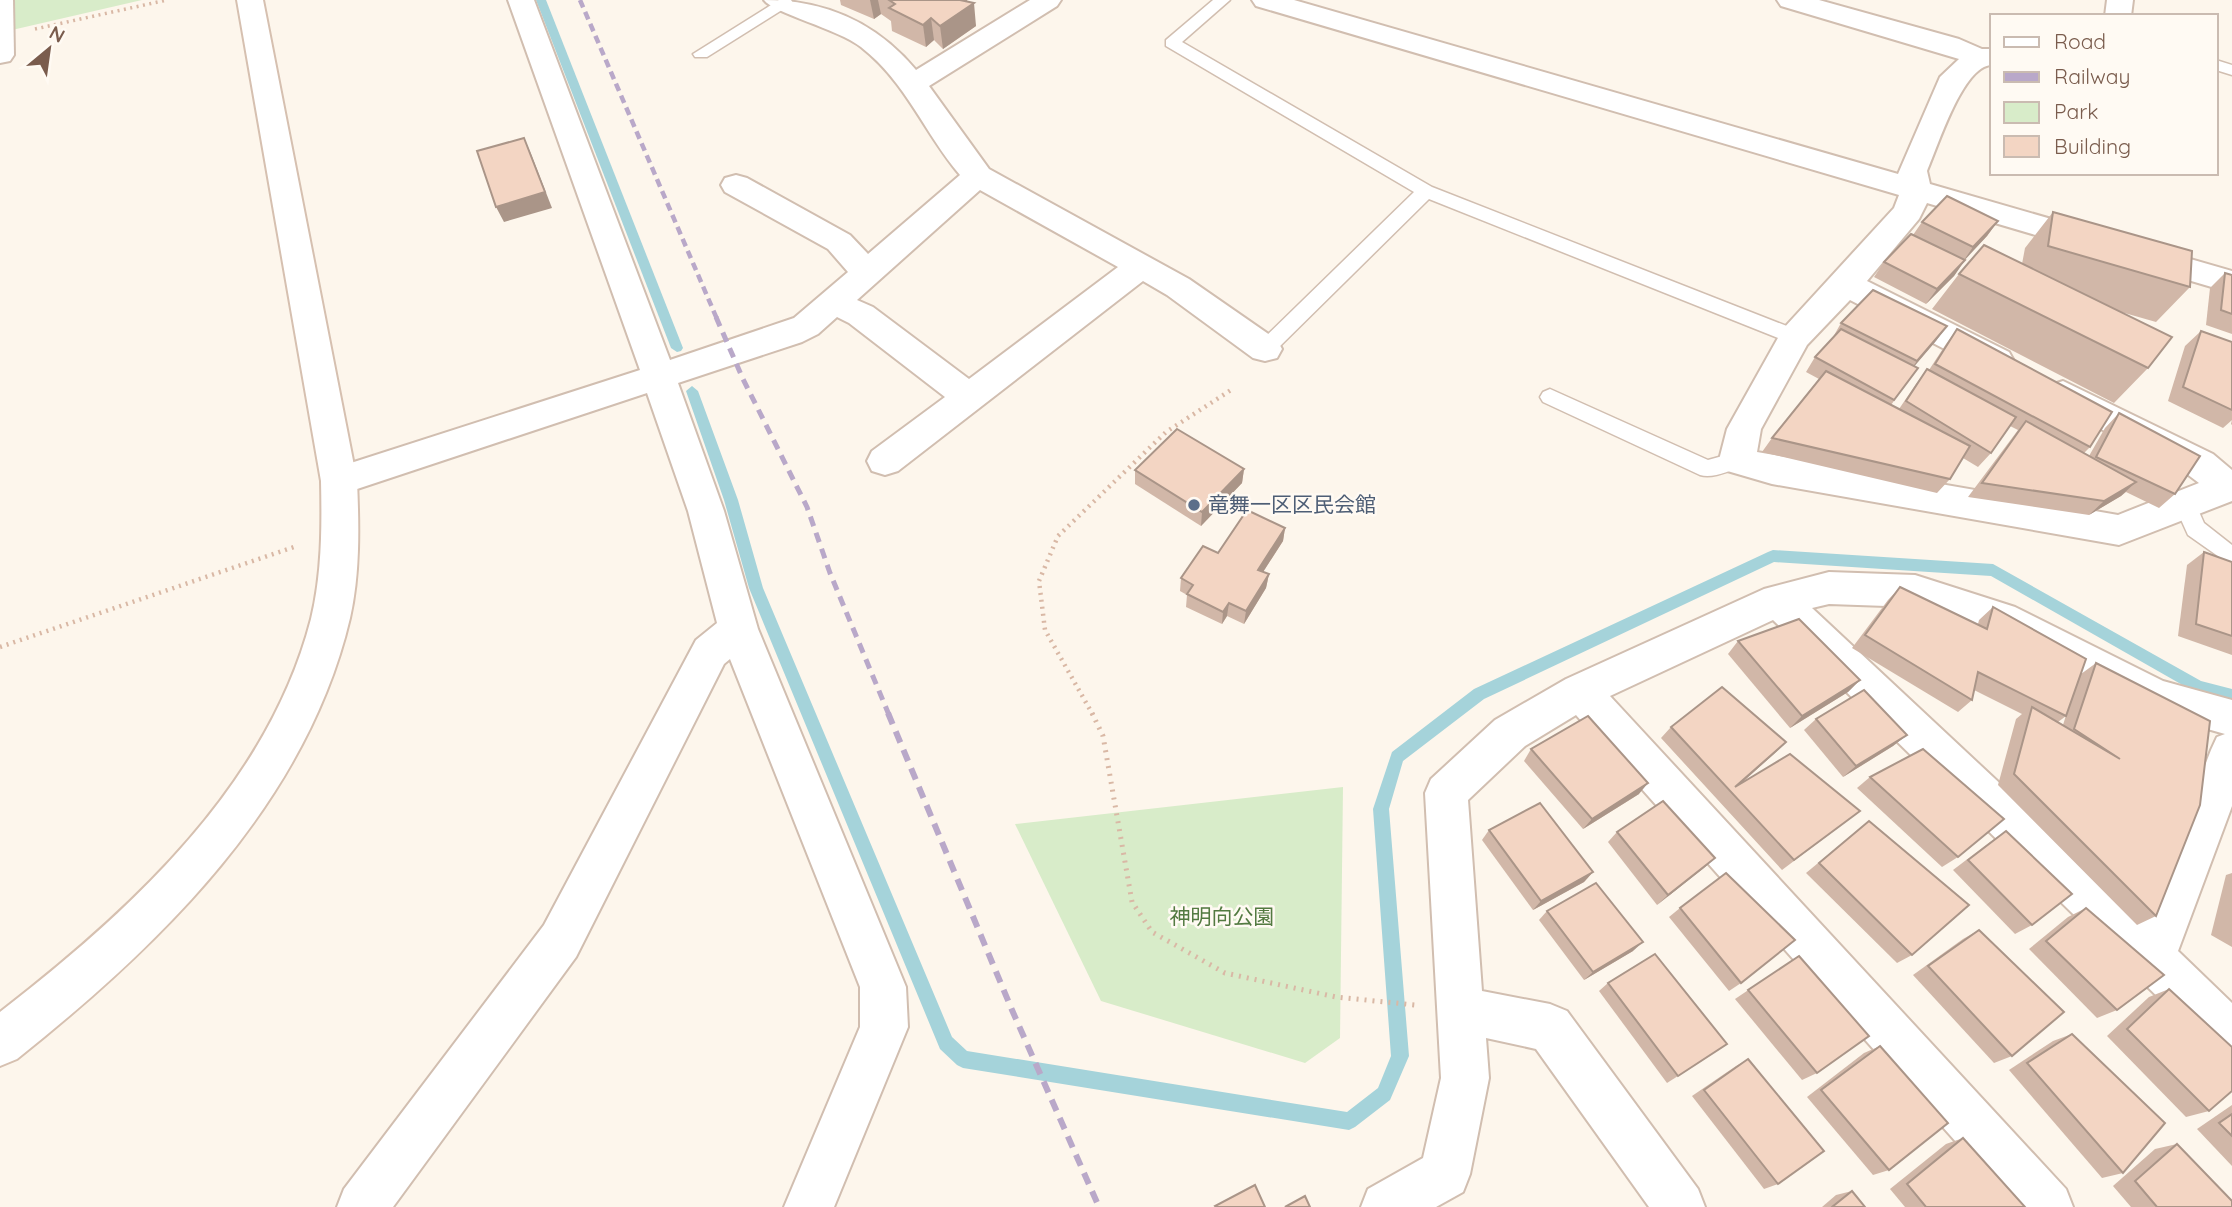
<svg xmlns="http://www.w3.org/2000/svg" width="2232" height="1207" font-family="Quicksand,'Noto Sans JP',sans-serif">
<rect width="100%" height="100%" fill="#fdf6ec"/>
<g fill="#d8ecc9">
<polygon points="13,0 142,0 12,30"/>
<polygon points="1343,787 1340,1038 1305,1063 1101,1001 1015,824"/>
</g>
<g fill="none" stroke-linecap="round" stroke-linejoin="round">
<g fill="#a5d3da" fill-rule="evenodd">
<polygon points="536,0 546,0 683,348 681,351 677,352 671,348"/>
<polygon points="692,386 698,391 738,500 763,588 952,1037 967,1051 1347,1112 1378,1088 1391,1056 1373,809 1392,752 1474,689 1768,552 1773,550 1993,564 2201,681 2232,689 2232,701 2193,691 1991,576 1774,562 1484,699 1403,761 1389,809 1409,1056 1390,1100 1355,1127 1349,1130 963,1068 957,1065 940,1049 749,588 724,500 686,391"/>
</g>
<g stroke="#d1beb0" stroke-width="3">
<g id="lane">
<polygon points="779,0 791,0 793,3 707,57 695,57 693,54"/>
<polygon points="1213,0 1230,0 1182,42 1432,187 1802,332 1805,337 1802,342 1788,342 1429,199 1272,354 1258,354 1255,349 1258,344 1414,192 1166,46 1166,40"/>
<polygon points="2216,60 2232,65 2232,75 2216,70"/>
<path d="M1550 389 1708 460 1737 452 1744 454 1748 460 1744 466C1731 470 1713 479 1700 475L1543 402 1540 397 1543 392Z"/>
<polygon points="2185,495 2193,498 2204,523 2232,545 2232,566 2188,535 2174,504 2177,498"/>
</g>
</g>
<g stroke="#d1beb0" stroke-width="4">
<g id="street">
<polygon points="0,0 13,0 14,55 10,61 0,63"/>
<path d="M508 0H534L670 360 794 318 848 272 828 249 725 192 721 185 725 178 736 175 747 178 850 235 868 254 960 175C924 133 907 83 861 47 838 29 773 13 764 0 825 0 876 22 916 70L1030 0H1061L1057 6 929 86 989 169 1189 279 1277 340 1282 349 1277 358 1265 361 1253 358 1167 295 1143 281 898 471 885 475 872 471 867 461 872 451 945 397 849 323 837 317 818 334 802 342 678 383 724 511 758 629 906 987 908 1027 834 1207H784L860 1027V987L730 659 724 664 576 957 393 1207H337L344 1189 544 925 696 640 717 623 688 511 647 393 339 495 326 491 321 481 326 471 640 370ZM980 190 1118 267 969 379 873 307 857 300Z"/>
<path d="M1252 0H1294L1898 174 1940 77 1959 59 1781 6 1777 0H1819L1959 39 1982 49H1992V65C1963 65 1938 146 1927 171L1930 184 2232 271V293L1927 203 1919 219 1867 281 2009 352 2014 361 2009 370 1997 373 1985 370 1850 300 1807 345 1761 429 1757 452 2118 515 2199 483 2187 474 2051 403 2046 394 2051 385 2063 381 2213 454 2232 470V501L2119 545 1772 484 1724 470 1719 460 1727 429 1783 329 1894 208 1899 195 1256 6Z"/>
<polygon points="2107,0 2133,0 2131,16 2105,16"/>
<path d="M1829 572 1915 575 2015 607 2163 681 2232 700V806L2178 951 2232 1003V1060L2215 1053 1773 620 1610 696 2066 1189 2073 1207H2014L1576 715 1525 746 1468 800 1482 991 1550 1004 1567 1011 1698 1189 1705 1207H1649L1536 1049 1486 1038 1489 1078 1470 1174 1463 1192 1436 1207H1361L1368 1189 1423 1158 1441 1078 1425 793 1431 779 1495 720 1566 679 1764 589ZM1829 604 1915 607 1989 631 2141 710 2225 734 2217 737 2211 750 2145 919 1812 608Z"/>
</g>
</g>
<g stroke="#d6c0b0" stroke-width="4">
<path id="secondary" d="M237 0H263L357 481C359 526 360 574 350 618 306 804 161 944 17 1059L0 1066V1012C131 911 268 785 311 619 322 574 322 527 321 481Z"/>
</g>
<polyline stroke="#d9b8a5" stroke-width="3.5" stroke-dasharray="2 4.5" stroke-linecap="butt" points="35,29 167,0"/>
<g stroke="#d9b8a5" stroke-width="4.5" stroke-dasharray="2 5" stroke-linecap="butt">
<polyline points="0,647 297,546"/>
<polyline points="1093,715 1045,630 1039,581 1058,536 1166,432 1231,390"/>
</g>
<polyline stroke="#d9b8a5" stroke-width="5" stroke-dasharray="2 6" stroke-linecap="butt" points="1092,713 1103,736 1132,902 1152,932 1225,973 1336,997 1415,1005"/>
<use href="#lane" fill="#fff" fill-rule="evenodd"/>
<use href="#street" fill="#fff" fill-rule="evenodd"/>
<use href="#secondary" fill="#fff" fill-rule="evenodd"/>
<polyline stroke="#b9a8c9" stroke-width="4.5" stroke-dasharray="8 5" stroke-linecap="butt" points="580,0 717,319"/>
<polyline stroke="#b9a8c9" stroke-width="5" stroke-dasharray="10 7" stroke-linecap="butt" points="716,317 743,379 807,507 830,573 889,715"/>
<polyline stroke="#b9a8c9" stroke-width="6" stroke-dasharray="12 8" stroke-linecap="butt" points="888,713 1012,1010 1099,1207"/>
</g>
<g fill="#d1b7a8" fill-rule="evenodd">
<polygon points="840,0 967,0 976,26 943,49 934,40 926,47 892,31 891,21 881,14 874,19 841,5"/>
<polygon points="2053,212 2190,287 2156,322 2121,312 2148,368 2114,403 1932,309 1959,274 2022,264 2025,248"/>
<polygon points="1998,221 1987,236 1964,260 1965,260 1954,276 1926,304 1874,277 1884,262 1913,235 1922,222"/>
<polygon points="2225,273 2232,275 2232,334 2206,325 2210,288"/>
<polygon points="1841,323 1947,326 1914,366 1918,368 1891,405 1899,409 1916,384 1927,369 1929,370 1946,344 1957,329 2090,447 2084,453 2089,456 2105,428 2119,413 2175,494 2159,508 2126,492 2121,496 2089,515 1968,497 2018,430 2010,426 1991,453 1978,467 1963,458 1950,479 1937,493 1762,452 1772,438 1819,379 1806,372 1815,357 1832,339"/>
<polygon points="2201,331 2232,410 2232,425 2231,424 2232,420 2223,428 2168,401 2185,346"/>
<polygon points="1244,469 1242,483 1201,526 1135,484 1135,470"/>
<polygon points="1285,528 1283,541 1263,572 1269,574 1266,588 1244,624 1227,616 1222,624 1186,607 1187,595 1180,591 1181,578 1218,553"/>
<polygon points="2204,552 2232,562 2232,655 2178,636 2187,565"/>
<path d="M1900 587 1978 624 1979 620 1993 607 2081 674 2096 663 2156 916 2137 925 1998 785 2016 719 2022 714 1974 690 1972 700 1958 712 1852 648 1888 600ZM2067 712 2063 725 2058 722 2066 716Z"/>
<polygon points="1738,641 1860,680 1848,692 1790,728 1728,654"/>
<polygon points="1816,719 1907,735 1893,746 1843,777 1804,730"/>
<polygon points="1671,727 1786,742 1740,785 1847,821 1782,870 1661,738"/>
<polygon points="1531,749 1639,794 1583,829 1524,761"/>
<polygon points="1870,777 1958,857 1942,867 1857,788"/>
<polygon points="1869,821 1912,955 1897,963 1806,873"/>
<polygon points="1489,830 1593,872 1584,882 1533,910 1482,840"/>
<polygon points="2006,831 2032,925 2015,934 1953,870 1990,842"/>
<polygon points="1617,832 1715,858 1657,905 1608,842"/>
<polygon points="2232,873 2232,947 2211,935 2226,875"/>
<polygon points="1680,908 1741,983 1729,991 1669,917"/>
<polygon points="2086,908 2117,1010 2097,1018 2029,949 2068,917"/>
<polygon points="1547,911 1633,951 1584,980 1539,920"/>
<polygon points="1979,930 2012,1056 1994,1063 1913,975 1963,939"/>
<polygon points="1799,956 1817,1073 1802,1080 1735,999"/>
<polygon points="1608,983 1678,1076 1667,1083 1599,991"/>
<polygon points="2169,989 2209,1111 2186,1117 2107,1036 2149,997"/>
<polygon points="2072,1034 2123,1173 2102,1178 2009,1070 2053,1041"/>
<polygon points="1880,1046 1889,1170 1873,1175 1807,1097 1864,1053"/>
<polygon points="1748,1059 1778,1184 1764,1189 1692,1096 1736,1066"/>
<polygon points="2232,1105 2232,1166 2197,1129"/>
<polygon points="1963,1138 2025,1207 1905,1207 1890,1189 1946,1144"/>
<polygon points="2177,1144 2232,1207 2131,1207 2113,1186 2155,1149"/>
<polygon points="1852,1191 1865,1207 1822,1207 1836,1195"/>
</g>
<g fill="#aa9588">
<polygon points="870,0 878,0 881,14 874,19"/>
<polygon points="953,0 967,0 968,7 974,3 976,26 943,49 940,26"/>
<polygon points="931,18 934,40 926,47 923,25"/>
<polygon points="524,138 531,154 552,208 504,222 496,207"/>
<polygon points="1998,221 1987,236 1962,263 1973,247"/>
<polygon points="1965,260 1954,276 1926,304 1937,289"/>
<polygon points="1947,326 1936,341 1906,376 1917,361"/>
<polygon points="1244,469 1242,483 1201,526 1202,512"/>
<polygon points="2136,482 2121,496 2089,515 2104,501"/>
<polygon points="1285,528 1283,541 1256,583 1258,570"/>
<polygon points="1269,574 1266,588 1244,624 1246,611"/>
<polygon points="1229,603 1227,616 1222,624 1223,612"/>
<polygon points="1860,680 1848,692 1790,728 1802,716"/>
<polygon points="1907,735 1893,746 1843,777 1856,766"/>
<polygon points="1786,742 1774,754 1731,792"/>
<polygon points="1648,783 1639,794 1583,829 1592,819"/>
<polygon points="1715,858 1704,868 1657,905 1668,895"/>
<polygon points="1593,872 1584,882 1533,910 1541,901"/>
<polygon points="1643,942 1633,951 1584,980 1593,972"/>
</g>
<g fill="#f3d5c3" stroke="#aa9588" stroke-width="2">
<polygon points="889,0 960,0 974,3 940,26 931,18 923,25 889,8 895,4"/>
<polygon points="524,138 545,192 496,207 477,151"/>
<polygon points="1947,196 1998,221 1973,247 1922,222"/>
<polygon points="2053,212 2192,251 2190,287 2048,246"/>
<polygon points="1911,234 1965,260 1937,289 1884,262"/>
<polygon points="1984,245 2172,337 2148,368 1959,274"/>
<polygon points="2225,273 2232,275 2232,314 2221,310"/>
<polygon points="1873,290 1947,326 1917,361 1841,323"/>
<polygon points="1841,329 1918,368 1894,400 1815,357"/>
<polygon points="1957,329 2112,412 2090,447 1935,364"/>
<polygon points="2201,331 2232,342 2232,410 2183,387"/>
<polygon points="1927,369 2016,417 1991,453 1906,401"/>
<polygon points="1826,371 1970,446 1950,479 1772,438"/>
<polygon points="2119,413 2200,456 2175,494 2096,457"/>
<polygon points="2026,421 2136,482 2104,501 1982,483"/>
<polygon points="1177,429 1244,469 1202,512 1135,470"/>
<polygon points="1247,510 1285,528 1258,570 1269,574 1246,611 1229,603 1223,612 1187,594 1193,585 1181,578 1203,546 1218,553"/>
<polygon points="2204,552 2232,562 2232,636 2196,624"/>
<polygon points="1900,587 1987,629 1993,607 2086,659 2066,716 1978,672 1972,700 1865,635"/>
<polygon points="1799,619 1860,680 1802,716 1738,641"/>
<polygon points="2096,663 2210,721 2200,805 2156,916 2014,774 2032,707 2120,759 2074,729"/>
<polygon points="1722,687 1786,742 1735,787 1790,754 1860,811 1794,860 1671,727"/>
<polygon points="1864,690 1907,735 1856,766 1816,719"/>
<polygon points="1588,716 1648,783 1592,819 1531,749"/>
<polygon points="1923,749 2004,819 1958,857 1870,777"/>
<polygon points="1663,801 1715,858 1668,895 1617,832"/>
<polygon points="1540,803 1593,872 1541,901 1489,830"/>
<polygon points="1869,821 1969,905 1912,955 1819,863"/>
<polygon points="2006,831 2072,894 2032,925 1968,860"/>
<polygon points="1726,873 1795,940 1741,983 1680,908"/>
<polygon points="1596,883 1643,942 1593,972 1547,911"/>
<polygon points="2086,908 2164,975 2117,1010 2046,941"/>
<polygon points="1979,930 2064,1012 2012,1056 1928,966"/>
<polygon points="1655,954 1727,1044 1678,1076 1608,983"/>
<polygon points="1799,956 1869,1036 1817,1073 1748,990"/>
<polygon points="2169,989 2232,1047 2232,1091 2209,1111 2127,1029"/>
<polygon points="2072,1034 2165,1123 2123,1173 2027,1063"/>
<polygon points="1880,1046 1948,1123 1889,1170 1821,1090"/>
<polygon points="1748,1059 1824,1151 1778,1184 1704,1090"/>
<polygon points="2232,1114 2232,1136 2219,1123"/>
<polygon points="1963,1138 2025,1207 1926,1207 1907,1184"/>
<polygon points="2177,1144 2232,1201 2232,1207 2157,1207 2135,1181"/>
<polygon points="1255,1185 1265,1207 1216,1207 1215,1206"/>
<polygon points="1852,1191 1865,1207 1832,1207"/>
<polygon points="1305,1196 1310,1207 1285,1207"/>
</g>
<circle fill="#5c6f8a" stroke="#fffaf3" stroke-width="2.5" cx="1194" cy="505" r="7"/>
<g text-anchor="middle" stroke-width="5" stroke-linejoin="round" paint-order="stroke">
<g font-size="21" fill="#4e5e75" stroke="#fffaf3" text-anchor="start">
<text x="1208" y="512">竜舞一区区民会館</text>
</g>
<g font-size="21" fill="#537a41" stroke="#fffaf3">
<text x="1222" y="924">神明向公園</text>
</g>
</g>
<rect x="1990" y="14" width="228" height="161" fill="#fffaf3" stroke="#cabbb1" stroke-width="2"/>
<rect x="2004" y="37" width="35" height="10" fill="#ffffff" stroke="#cabbb1" stroke-width="2"/>
<text x="2054" y="49" font-size="21" fill="#7a5c4d">Road</text>
<rect x="2004" y="72" width="35" height="10" fill="#b9a8c9" stroke="#cabbb1" stroke-width="2"/>
<text x="2054" y="84" font-size="21" fill="#7a5c4d">Railway</text>
<rect x="2004" y="102" width="35" height="21" fill="#d8ecc9" stroke="#cabbb1" stroke-width="2"/>
<text x="2054" y="119" font-size="21" fill="#7a5c4d">Park</text>
<rect x="2004" y="136" width="35" height="21" fill="#f3d5c3" stroke="#cabbb1" stroke-width="2"/>
<text x="2054" y="154" font-size="21" fill="#7a5c4d">Building</text>
<g transform="translate(49 49) rotate(29)" stroke="#fffaf3" stroke-width="5" paint-order="stroke">
<path d="M0-5L12 26L0 18L-12 26Z" fill="#7a5c4d"/>
<text y="-10" font-size="19" font-weight="bold" text-anchor="middle" fill="#7a5c4d">N</text>
</g>
</svg>
